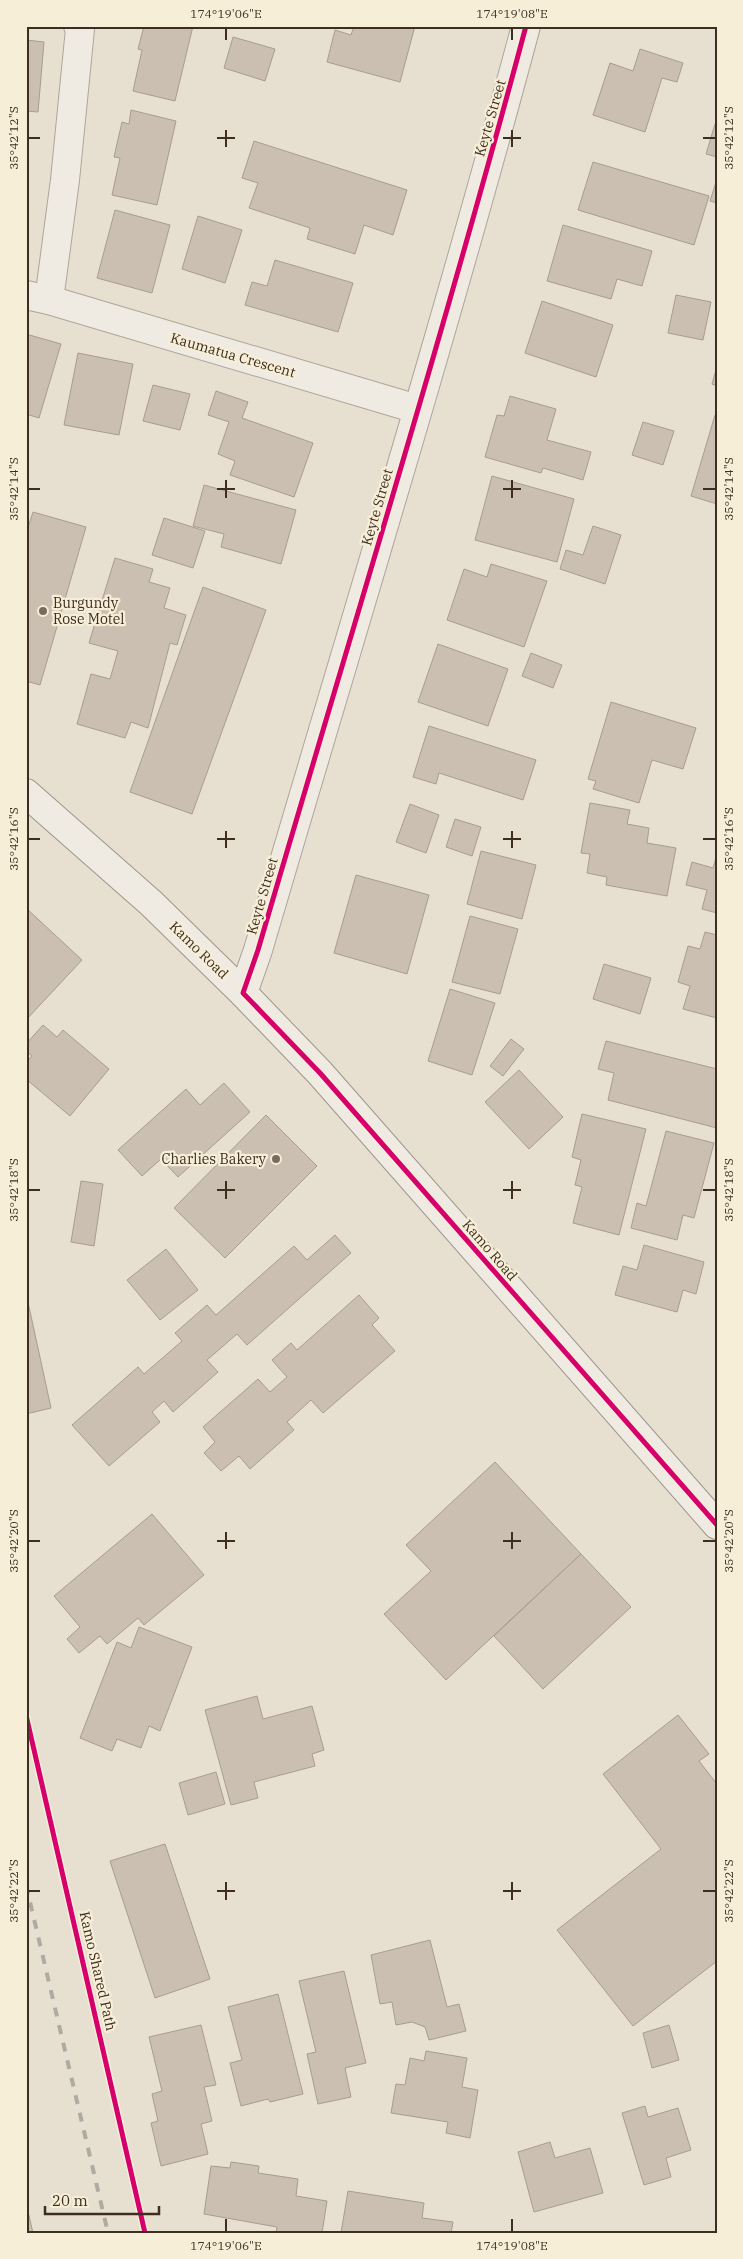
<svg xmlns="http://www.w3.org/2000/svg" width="743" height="2259" font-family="'IBM Plex Serif',serif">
<rect width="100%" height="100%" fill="#e7e0d1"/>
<g fill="#cbbfb2" stroke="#a89c90">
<polygon points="144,26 193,26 175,101 133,91 142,50 138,49"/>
<polygon points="354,26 415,26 400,82 327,62 335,30 351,35"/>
<polygon points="233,37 275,49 265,81 224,68"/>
<polygon points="26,40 44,42 38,112 26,111"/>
<polygon points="640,49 683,63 677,82 662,78 645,132 593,115 610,63 633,71"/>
<polygon points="131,110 176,121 157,205 112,195 120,158 114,157 122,122 129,124"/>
<polygon points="715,124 717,125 717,157 706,154"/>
<polygon points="254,141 407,190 393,235 364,225 355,254 307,239 310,228 249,208 258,183 242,178"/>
<polygon points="593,162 709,196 694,245 578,210"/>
<polygon points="717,179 717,203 710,201"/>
<polygon points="115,210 170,225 152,293 97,278"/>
<polygon points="198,216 242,230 225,283 182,269"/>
<polygon points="563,225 652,251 642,286 617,279 611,299 547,281"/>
<polygon points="275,260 353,283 338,332 245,305 252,282 267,286"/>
<polygon points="676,295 711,302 703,340 668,333"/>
<polygon points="542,301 613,325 596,377 525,353"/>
<polygon points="26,334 61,344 39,418 26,414"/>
<polygon points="78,353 133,364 119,435 64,425"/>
<polygon points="717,366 717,386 712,384"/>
<polygon points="153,385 190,394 180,430 143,421"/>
<polygon points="216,391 248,402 242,418 313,443 294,497 230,475 235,461 218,454 229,422 208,415"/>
<polygon points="510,396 556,409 547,440 591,452 583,480 543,468 541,473 485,457 497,415 504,416"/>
<polygon points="715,415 717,415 717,504 691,496"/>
<polygon points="643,422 674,431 663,465 632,455"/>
<polygon points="492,476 574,499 557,562 475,540"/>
<polygon points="204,485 296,510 281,564 221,547 224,534 193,526"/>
<polygon points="33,512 86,527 40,685 26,681 26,534"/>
<polygon points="164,518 205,531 193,568 152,555"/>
<polygon points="593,526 621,535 605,584 560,569 566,550 583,555"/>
<polygon points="115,558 153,569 149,582 170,588 164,608 186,615 177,645 170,643 148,728 131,722 125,738 77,724 91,674 110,679 118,651 89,643"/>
<polygon points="491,564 547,581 524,647 447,620 464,569 487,577"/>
<polygon points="203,587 266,610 192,814 130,792"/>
<polygon points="438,644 508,669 488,726 418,702"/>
<polygon points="531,653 562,665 553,688 522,676"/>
<polygon points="611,702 696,728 683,769 652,760 639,803 593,789 596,781 588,779"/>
<polygon points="429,726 536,760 523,800 439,773 436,784 413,777"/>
<polygon points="590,803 630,810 627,824 649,828 647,843 676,848 667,896 606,885 607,877 587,873 590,854 581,853"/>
<polygon points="410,804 439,815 426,853 396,842"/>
<polygon points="455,819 481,827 472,856 446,847"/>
<polygon points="481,851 536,865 522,919 467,904"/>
<polygon points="717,854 717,913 702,909 707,890 686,885 692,862 713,868"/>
<polygon points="356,875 429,895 407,974 334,953"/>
<polygon points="26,908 82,960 26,1020"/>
<polygon points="470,916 518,929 500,994 452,982"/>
<polygon points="705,932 717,935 717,1018 683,1009 690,986 678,982 688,946 700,949"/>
<polygon points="604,964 651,978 640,1014 593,999"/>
<polygon points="450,989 495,1003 472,1075 428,1061"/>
<polygon points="43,1025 57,1037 63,1030 109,1069 70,1116 26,1079 26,1063 32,1056 26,1051 26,1044"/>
<polygon points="511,1039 524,1049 503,1076 490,1066"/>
<polygon points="606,1041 717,1069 717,1128 608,1100 614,1073 598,1069"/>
<polygon points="519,1070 563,1117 529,1149 485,1102"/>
<polygon points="224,1083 250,1112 178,1177 161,1159 142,1176 118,1150 186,1089 200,1105"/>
<polygon points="582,1114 646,1129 619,1235 573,1223 582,1187 575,1185 581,1160 572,1157"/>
<polygon points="266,1115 317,1166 225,1258 174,1208"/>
<polygon points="666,1131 714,1143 694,1218 683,1215 677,1240 631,1228 637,1203 646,1206"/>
<polygon points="81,1181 103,1184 94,1246 71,1242"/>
<polygon points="335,1235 351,1253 247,1345 237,1334 207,1360 218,1372 173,1412 164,1401 152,1412 160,1422 109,1466 72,1425 138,1367 144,1374 182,1341 175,1333 207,1305 216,1315 294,1246 307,1260"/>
<polygon points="644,1245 704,1262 696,1294 683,1290 677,1312 615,1295 623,1266 637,1270"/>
<polygon points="166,1249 198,1290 160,1320 127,1280"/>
<polygon points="26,1293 51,1408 26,1414"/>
<polygon points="359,1295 379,1318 372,1325 395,1351 323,1413 311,1400 287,1422 294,1430 250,1469 239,1456 221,1471 204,1453 215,1442 203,1427 258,1379 270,1392 287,1377 272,1360 291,1343 297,1350"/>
<polygon points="495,1462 581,1554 446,1680 384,1614 431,1571 406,1545"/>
<polygon points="152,1514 204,1575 144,1625 138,1618 107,1644 100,1636 79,1653 67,1639 80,1627 54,1596"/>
<polygon points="581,1554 631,1607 543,1689 494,1636"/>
<polygon points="139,1627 192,1647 160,1731 149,1726 141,1748 117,1739 112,1751 80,1738 117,1642 131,1648"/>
<polygon points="257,1696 263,1719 312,1706 324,1750 312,1754 315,1766 254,1782 258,1798 231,1805 205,1710"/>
<polygon points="678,1715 709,1754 699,1761 717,1784 717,1961 633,2026 557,1930 661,1849 603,1774"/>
<polygon points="216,1772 225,1804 188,1815 179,1783"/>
<polygon points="165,1844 210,1979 155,1998 110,1861"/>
<polygon points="430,1940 447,2007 459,2004 466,2031 429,2040 425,2027 412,2022 396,2025 392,2002 380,2004 371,1955"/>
<polygon points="344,1971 366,2063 345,2068 351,2097 318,2104 307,2054 316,2052 299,1981"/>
<polygon points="278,1994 303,2094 270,2102 268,2099 241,2106 230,2063 242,2060 228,2007"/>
<polygon points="201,2025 216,2085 204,2087 212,2121 201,2124 208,2154 161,2166 151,2123 158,2121 152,2094 162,2091 149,2037"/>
<polygon points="669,2025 679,2060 652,2068 643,2033"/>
<polygon points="426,2051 467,2058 462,2087 478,2090 470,2138 446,2133 448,2122 391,2113 396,2084 405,2085 410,2058 424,2061"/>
<polygon points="645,2106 648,2117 678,2108 691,2150 666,2158 671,2177 644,2185 622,2113"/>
<polygon points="550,2142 555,2158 590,2148 603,2193 534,2212 518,2152"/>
<polygon points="231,2162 259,2166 258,2173 298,2179 296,2196 327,2201 322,2233 276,2233 277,2227 204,2214 211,2166 230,2168"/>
<polygon points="348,2191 424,2203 422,2218 453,2222 451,2233 341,2233"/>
<polygon points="26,2207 27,2207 33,2233 26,2233"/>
</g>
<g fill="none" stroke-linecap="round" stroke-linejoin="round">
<g stroke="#ada599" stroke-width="30">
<g id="street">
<polyline points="26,295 49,300 417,409"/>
<polyline points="49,300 65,180 80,29 78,26"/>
<path d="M243 993 258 950C348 643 443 336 526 26"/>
</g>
</g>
<g stroke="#9c958a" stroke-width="30">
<polyline id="secondary" points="26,793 151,903 243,993 320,1073 717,1525"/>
</g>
<use href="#street" stroke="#efebe3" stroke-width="28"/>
<use href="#secondary" stroke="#efebe3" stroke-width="28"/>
<polyline stroke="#afaaa2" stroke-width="4" stroke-dasharray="9 9" stroke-linecap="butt" points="26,1885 108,2233"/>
<g stroke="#f7eed8" stroke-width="8">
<g id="cycleway">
<path d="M526 26C443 336 348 643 258 950L243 993 320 1073 717 1525"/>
<polyline points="26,1715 145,2233"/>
</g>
</g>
<use href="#cycleway" stroke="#d6006c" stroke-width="5"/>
</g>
<path fill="none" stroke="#3d2e20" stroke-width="2" d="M226 28V40M512 28V40M226 130V147M512 130V147M28 138H40M217 138H235M503 138H521M703 138H716M226 480V498M512 480V498M28 489H40M217 489H235M503 489H521M703 489H716M226 831V848M512 831V848M28 839H40M217 839H235M503 839H521M703 839H716M226 1181V1199M512 1181V1199M28 1190H40M217 1190H235M503 1190H521M703 1190H716M226 1532V1549M512 1532V1549M28 1541H40M217 1541H235M503 1541H521M703 1541H716M226 1882V1900M512 1882V1900M28 1891H40M217 1891H235M503 1891H521M703 1891H716M226 2219V2232M512 2219V2232"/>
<g fill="#786c5e" stroke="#f7eed8" stroke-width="2">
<circle cx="43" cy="611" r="5"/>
<circle cx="276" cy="1159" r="5"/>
</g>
<g text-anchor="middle" stroke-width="4.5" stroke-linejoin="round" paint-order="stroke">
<g font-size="14" fill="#3d2e20" stroke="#f7eed8">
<text transform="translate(490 118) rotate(-74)" y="5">Keyte Street</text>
<text transform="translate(233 355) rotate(16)" y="5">Kaumatua Crescent</text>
<text transform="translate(377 507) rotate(-74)" y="5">Keyte Street</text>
<text transform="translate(262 896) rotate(-74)" y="5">Keyte Street</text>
<text transform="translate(199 950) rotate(44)" y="5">Kamo Road</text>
<text transform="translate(490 1250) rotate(49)" y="5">Kamo Road</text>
<text transform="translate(98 1971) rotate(77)" y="5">Kamo Shared Path</text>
</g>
<g font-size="14" fill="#3d2e20" stroke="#f7eed8" text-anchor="start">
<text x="53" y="608">Burgundy<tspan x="53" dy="16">Rose Motel</tspan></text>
<text x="266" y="1164" text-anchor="end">Charlies Bakery</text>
</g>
</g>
<rect width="743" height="2259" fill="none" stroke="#f7eed8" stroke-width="55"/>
<path d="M45 2206v8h114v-8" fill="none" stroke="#3d2e20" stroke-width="2.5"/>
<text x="52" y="2206" font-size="15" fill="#3d2e20" stroke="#f7eed8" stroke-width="4" paint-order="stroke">20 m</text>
<rect x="28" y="28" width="688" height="2204" fill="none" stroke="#3d2e20" stroke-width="2"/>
<g font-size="12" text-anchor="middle" fill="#3d2e20">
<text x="226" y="18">174°19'06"E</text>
<text x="512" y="18">174°19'08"E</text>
<text transform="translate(14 138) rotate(-90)" y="4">35°42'12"S</text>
<text transform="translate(729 138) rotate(-90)" y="4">35°42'12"S</text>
<text transform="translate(14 489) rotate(-90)" y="4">35°42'14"S</text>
<text transform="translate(729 489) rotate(-90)" y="4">35°42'14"S</text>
<text transform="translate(14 839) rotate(-90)" y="4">35°42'16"S</text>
<text transform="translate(729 839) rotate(-90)" y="4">35°42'16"S</text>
<text transform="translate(14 1190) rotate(-90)" y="4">35°42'18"S</text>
<text transform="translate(729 1190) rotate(-90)" y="4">35°42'18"S</text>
<text transform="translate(14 1541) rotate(-90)" y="4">35°42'20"S</text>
<text transform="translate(729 1541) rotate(-90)" y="4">35°42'20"S</text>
<text transform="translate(14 1891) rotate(-90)" y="4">35°42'22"S</text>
<text transform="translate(729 1891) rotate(-90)" y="4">35°42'22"S</text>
<text x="226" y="2250">174°19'06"E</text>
<text x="512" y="2250">174°19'08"E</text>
</g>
</svg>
